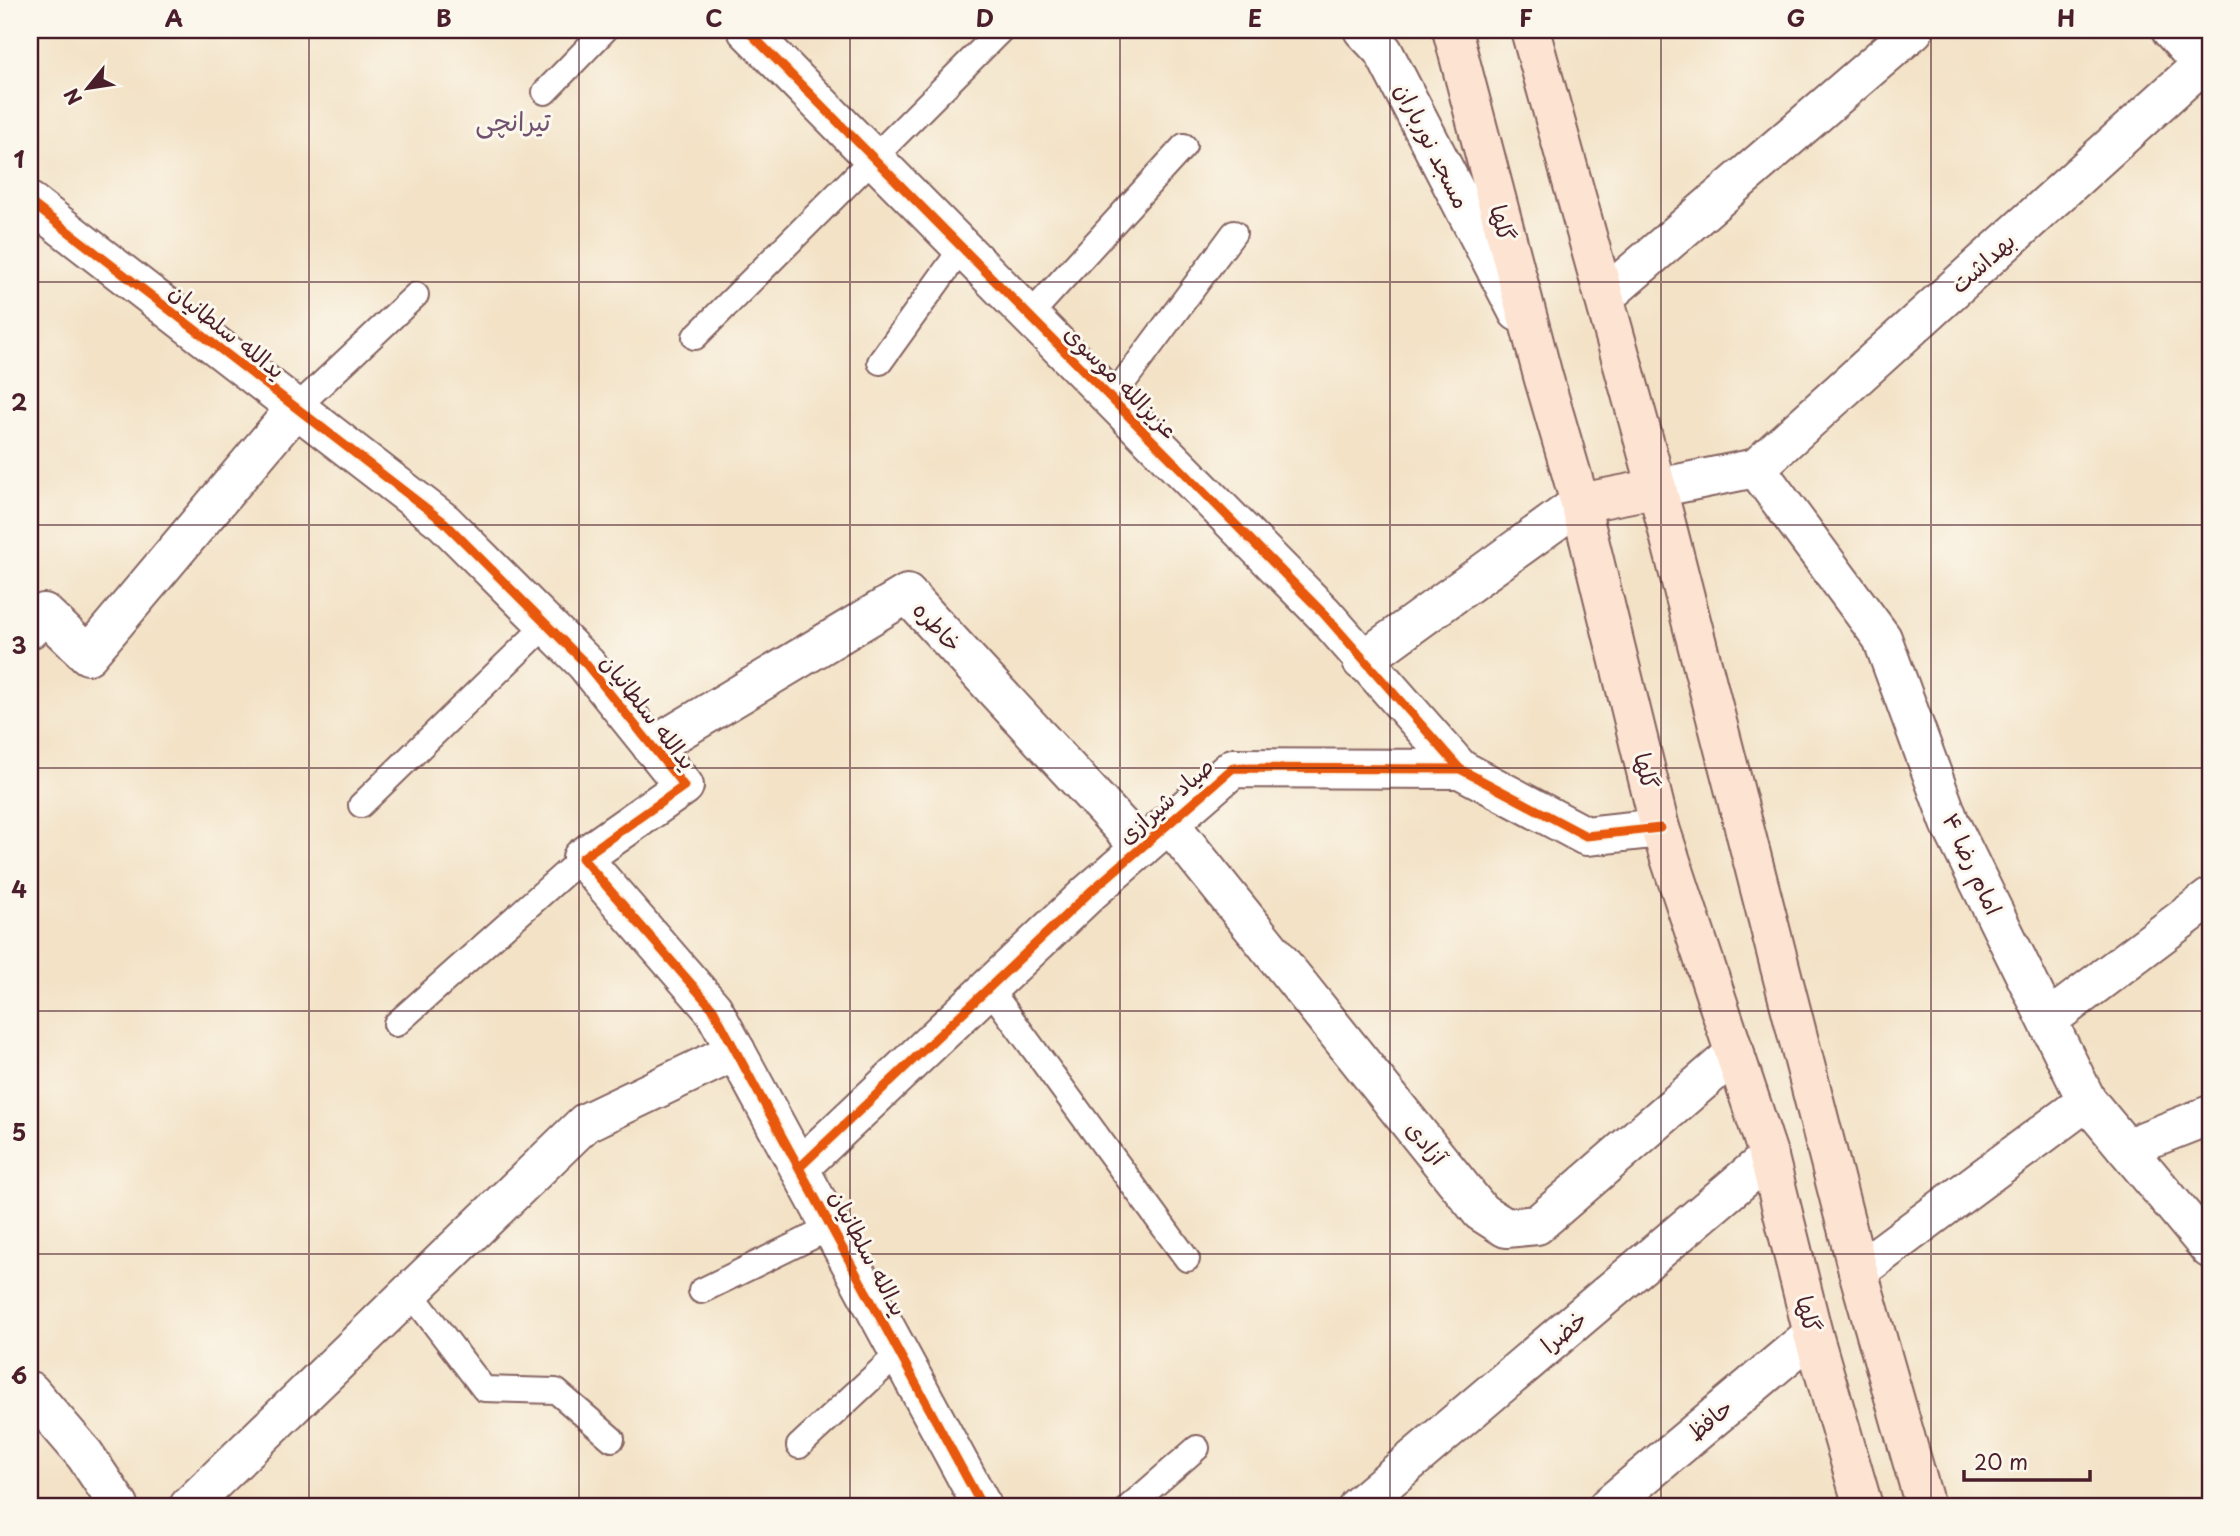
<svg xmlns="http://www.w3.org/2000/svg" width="2240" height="1536" font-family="'Playpen Sans','Playpen Sans Arabic',sans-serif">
<rect width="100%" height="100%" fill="#fbf7ec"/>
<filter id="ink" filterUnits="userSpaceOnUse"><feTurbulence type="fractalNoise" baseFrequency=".0143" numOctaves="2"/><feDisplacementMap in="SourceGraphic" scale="14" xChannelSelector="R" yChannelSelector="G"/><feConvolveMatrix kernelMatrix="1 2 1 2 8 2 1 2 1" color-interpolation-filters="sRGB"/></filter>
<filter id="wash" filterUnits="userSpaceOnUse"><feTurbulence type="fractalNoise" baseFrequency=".00686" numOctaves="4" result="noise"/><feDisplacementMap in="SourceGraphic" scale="28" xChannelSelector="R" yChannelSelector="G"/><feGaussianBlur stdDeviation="1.57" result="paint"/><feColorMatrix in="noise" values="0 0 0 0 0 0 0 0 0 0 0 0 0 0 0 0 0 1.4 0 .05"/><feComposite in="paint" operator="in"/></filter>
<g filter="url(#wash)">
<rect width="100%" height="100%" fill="#f3e2c6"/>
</g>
<g filter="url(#ink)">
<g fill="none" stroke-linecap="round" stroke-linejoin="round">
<g stroke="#856361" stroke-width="28">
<g id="service">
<polyline points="545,92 605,30"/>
<polyline points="1029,316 1184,146"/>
<polyline points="695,337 1001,30"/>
<polyline points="880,362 962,248"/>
<polyline points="1111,399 1234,233"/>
<polyline points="295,409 416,295"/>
<polyline points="361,805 546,625"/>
<polyline points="989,988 1187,1259"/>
<polyline points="396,1024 582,858"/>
<polyline points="701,1291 832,1227"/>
<polyline points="410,1292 484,1389 556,1391 612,1439"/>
<polyline points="799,1446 900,1352"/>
<polyline points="1130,1506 1197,1448"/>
</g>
</g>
<g stroke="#856361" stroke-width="42">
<g id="minor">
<polyline points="747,30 1323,613 1460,769"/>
<polyline points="1363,30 1383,51 1518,312"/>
<polyline points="2171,30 2210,74"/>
<polyline points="30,202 444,522 586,664 684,786 582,858 713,1009 982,1506"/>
<polyline points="1604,297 1914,30"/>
<polyline points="1756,468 1882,638 1950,823 2087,1101 2210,1249"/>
<polyline points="1756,468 2210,57"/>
<polyline points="1657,488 1756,468"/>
<polyline points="30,629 44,613 88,655 295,409"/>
<polyline points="1362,661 1580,503"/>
<polyline points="652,747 907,594 1141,848"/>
<polyline points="1169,823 1481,1212 1506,1228 1537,1225 1735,1053"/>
<polyline points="2048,1020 2210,898"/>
<polyline points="2126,1148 2210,1115"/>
<polyline points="800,1167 1090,892 1233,768 1460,769 1586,836 1660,828"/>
<polyline points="1858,1271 2087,1101"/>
<polyline points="30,1391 85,1455 119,1506"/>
<polyline points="189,1506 585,1123 736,1051"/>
<polyline points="1358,1506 1769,1157"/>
<polyline points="1608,1506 1813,1334"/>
</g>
</g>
<g stroke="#856361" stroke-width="42">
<g id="secondary">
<polyline points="1452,30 1543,376 1580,503 1660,828 1769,1157 1813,1334 1863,1506"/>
<polyline points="1530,30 1657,488 1858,1271 1925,1506"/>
<polyline points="1580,503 1657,488"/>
</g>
</g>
<use href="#service" stroke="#fff" stroke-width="24"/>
<use href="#minor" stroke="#fff" stroke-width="38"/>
<use href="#secondary" stroke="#fde3d1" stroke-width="38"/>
<g stroke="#fbf7ec" stroke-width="13">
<g id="cycleway">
<polyline points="747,30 1323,613 1460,769"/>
<polyline points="30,202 444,522 586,664 684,786 582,858 713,1009 982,1506"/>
<polyline points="800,1167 1090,892 1233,768 1460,769 1586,836 1660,828"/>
</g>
</g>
<use href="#cycleway" stroke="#e8590c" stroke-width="9"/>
</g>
</g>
<path fill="none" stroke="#4a1f2b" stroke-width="2" stroke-opacity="0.55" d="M309 30V1506M579 30V1506M850 30V1506M1120 30V1506M1390 30V1506M1661 30V1506M1931 30V1506M30 282H2210M30 525H2210M30 768H2210M30 1011H2210M30 1254H2210"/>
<g text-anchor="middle" stroke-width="6" stroke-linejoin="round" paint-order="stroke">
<g font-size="23" fill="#4a1f2b" stroke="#fbf7ec">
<text transform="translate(1432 146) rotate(63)" y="8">مسجد نورباران</text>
<text transform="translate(1502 223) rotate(75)" y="8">گلها</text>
<text transform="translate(1983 263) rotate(-42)" y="8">بهداشت</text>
<text transform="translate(227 331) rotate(38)" y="8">یدالله سلطانیان</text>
<text transform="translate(1121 382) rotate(45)" y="8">عزیزالله موسوی</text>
<text transform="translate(937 627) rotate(47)" y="8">خاطره</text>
<text transform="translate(648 712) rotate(52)" y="8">یدالله سلطانیان</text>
<text transform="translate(1646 771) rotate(76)" y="8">گلها</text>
<text transform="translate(1166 801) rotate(-41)" y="8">صیاد شیرازی</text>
<text transform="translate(1972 864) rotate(65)" y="8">امام رضا ۴</text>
<text transform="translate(1426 1143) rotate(51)" y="8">آزادی</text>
<text transform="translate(868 1253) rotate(62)" y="8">یدالله سلطانیان</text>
<text transform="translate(1808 1314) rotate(76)" y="8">گلها</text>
<text transform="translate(1564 1332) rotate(-40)" y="8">خضرا</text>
<text transform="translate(1710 1420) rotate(-40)" y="8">حافظ</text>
</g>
<g font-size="26" fill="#70516f" stroke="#fbf7ec">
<text x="513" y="131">تیرانچی</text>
</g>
</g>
<rect width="2240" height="1536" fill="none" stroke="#fbf7ec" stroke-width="77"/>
<g transform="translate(88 88) rotate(240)" stroke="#fbf7ec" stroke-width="5" paint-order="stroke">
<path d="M0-5L12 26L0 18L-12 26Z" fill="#4a1f2b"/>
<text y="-10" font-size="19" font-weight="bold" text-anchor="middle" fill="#4a1f2b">N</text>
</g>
<path d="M1964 1470v10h126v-10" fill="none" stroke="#4a1f2b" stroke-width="3.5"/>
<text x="1974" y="1470" font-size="21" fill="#4a1f2b" stroke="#fbf7ec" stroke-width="5" paint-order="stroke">20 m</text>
<rect x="38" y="38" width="2164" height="1460" fill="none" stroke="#4a1f2b" stroke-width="2.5"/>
<g font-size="23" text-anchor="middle" font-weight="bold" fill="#4a1f2b">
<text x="174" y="27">A</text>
<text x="444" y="27">B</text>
<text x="714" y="27">C</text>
<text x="985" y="27">D</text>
<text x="1255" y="27">E</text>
<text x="1526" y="27">F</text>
<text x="1796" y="27">G</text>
<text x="2066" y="27">H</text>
<text x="19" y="168">1</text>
<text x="19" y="411">2</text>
<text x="19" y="654">3</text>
<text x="19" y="898">4</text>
<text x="19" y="1141">5</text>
<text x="19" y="1384">6</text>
</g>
</svg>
